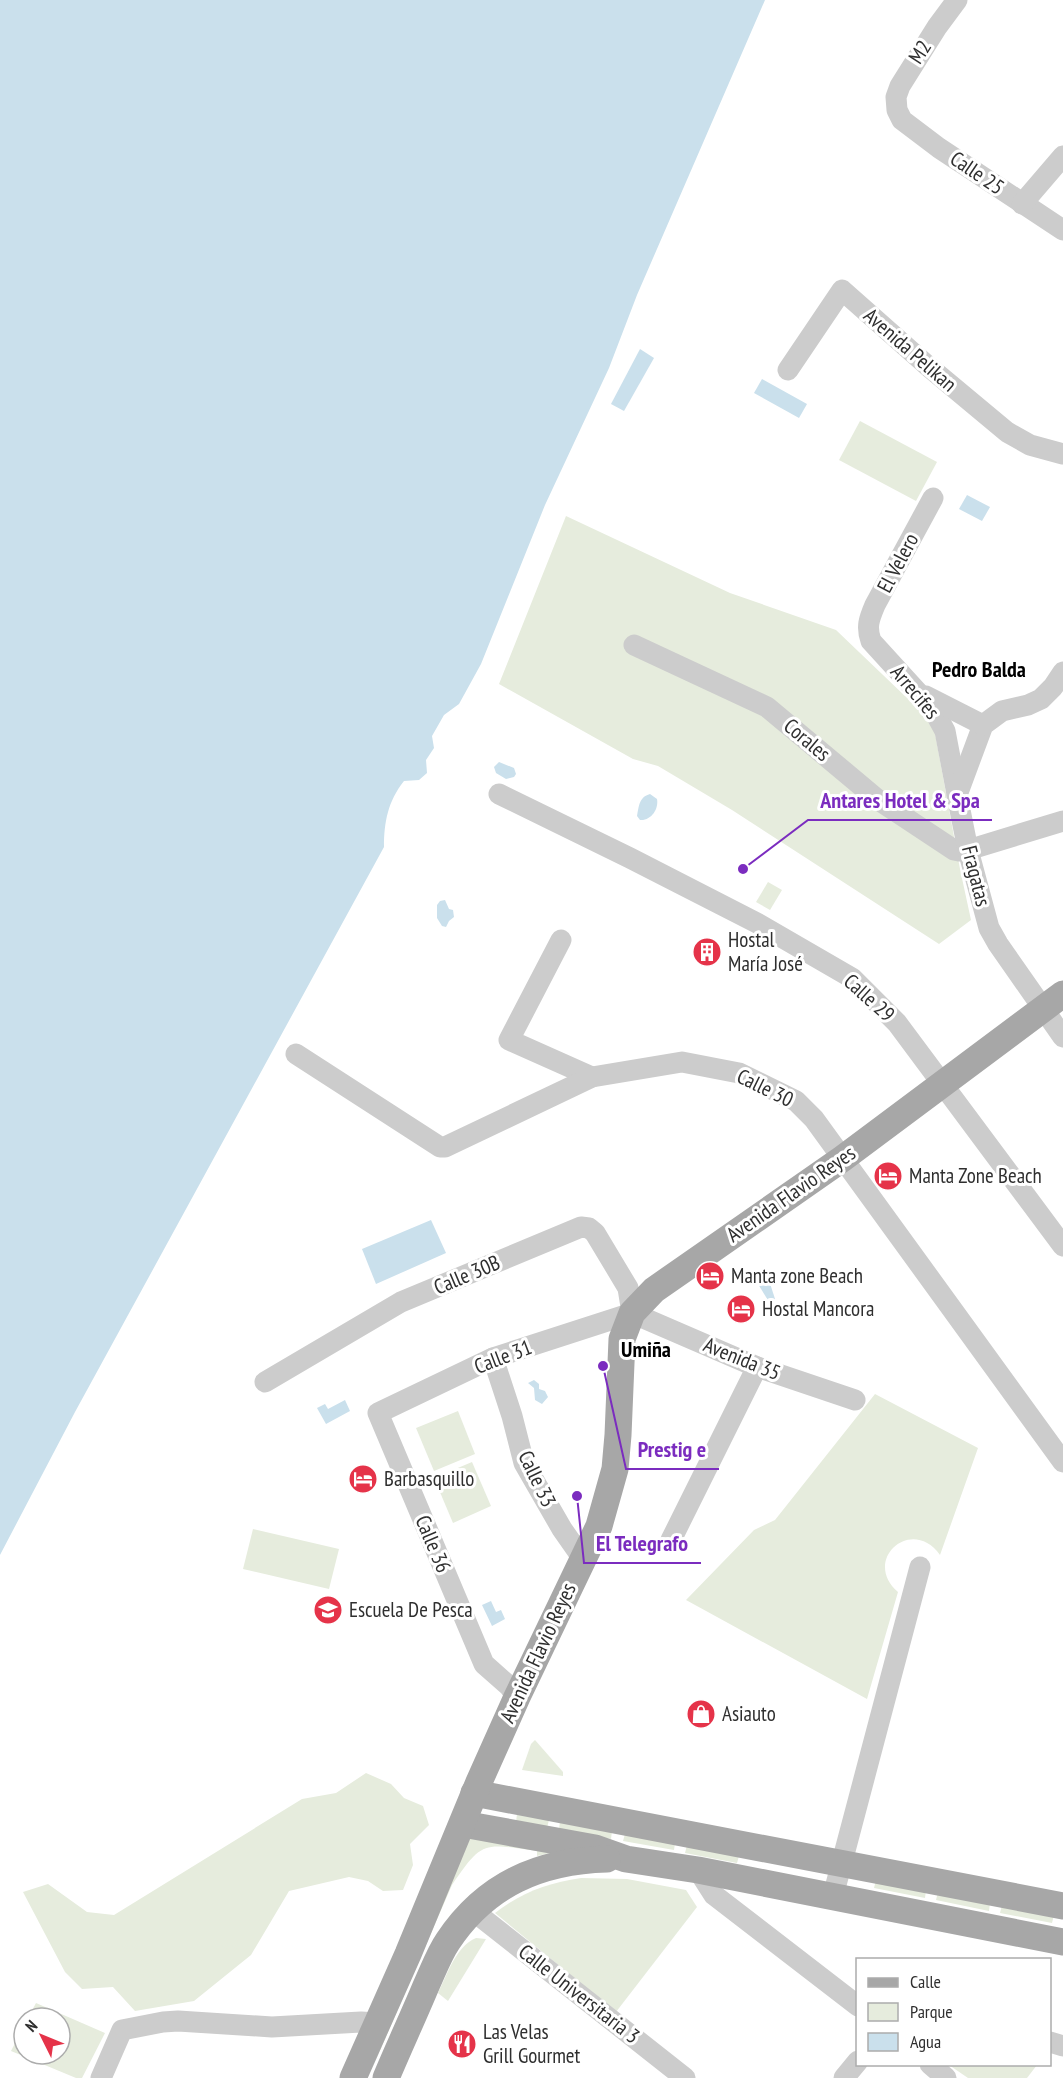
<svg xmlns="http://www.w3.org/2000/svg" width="1063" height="2078" font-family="'PT Sans Narrow',sans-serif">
<rect width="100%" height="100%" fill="#fff"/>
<g fill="#e6ecdd">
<polygon points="860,421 937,462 916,501 839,460"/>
<polygon points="566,516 730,593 836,630 929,719 934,728 960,869 971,920 939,944 732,810 658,766 633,759 499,684"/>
<polygon points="768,882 782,890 770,910 756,902"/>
<path d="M875 1394 978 1448 940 1555C912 1515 861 1560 898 1592L867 1699 686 1600 754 1530 775 1520Z"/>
<polygon points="458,1411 475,1454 434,1471 416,1428"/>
<polygon points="472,1462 491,1506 453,1523 434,1478"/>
<polygon points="253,1529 339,1549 329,1589 243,1569"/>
<polygon points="535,1740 563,1772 563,1776 522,1770 531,1744"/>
<polygon points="366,1773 391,1784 404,1798 423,1806 429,1825 410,1844 413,1865 403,1890 383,1891 368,1881 349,1877 289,1891 251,1955 194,2001 135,2011 113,1987 82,1989 65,1972 23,1892 48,1884 87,1912 114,1915 302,1799 336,1793"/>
<polygon points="517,1814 549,1820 547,1828 516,1822"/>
<polygon points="560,1821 612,1831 611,1839 559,1830"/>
<polygon points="625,1834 675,1843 674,1850 623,1841"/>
<path d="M472 1836 558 1851 537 1856V1851C484 1844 483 1839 452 1885L368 2078 467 1843Z"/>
<polygon points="687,1845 739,1856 737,1863 685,1853"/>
<path d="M581 1878 627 1879 686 1890 697 1907 616 2012 495 1913C522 1892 548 1883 581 1878Z"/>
<polygon points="876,1880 926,1890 925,1898 874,1888"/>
<polygon points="938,1892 990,1903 989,1911 936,1900"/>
<polygon points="1002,1905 1054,1915 1052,1923 1000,1913"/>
<path d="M476 1938 486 1939 448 2001 438 1993C447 1975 456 1946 476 1938Z"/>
<polygon points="36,2003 105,2033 82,2078 76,2078 11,2051 24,2026 24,2054 60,2054 60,2018 28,2018"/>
<polygon points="949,2065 1037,2065 1027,2078 968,2078"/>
</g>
<g fill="#cae0ec">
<path d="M0 0H765L637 295 609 368 545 505 481 664 459 704 444 715 432 736 434 748 426 760 427 773 419 780 404 781C388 801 384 822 384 847L75 1412 0 1555Z"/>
<polygon points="640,349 654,358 624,411 611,404"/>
<polygon points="762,379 807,404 799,418 754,393"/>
<polygon points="967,495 990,507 982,521 959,509"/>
<polygon points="499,762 514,768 516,774 514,777 506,779 496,773 494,767"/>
<path d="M650 794 657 799C659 809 651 821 640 820L637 816C639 806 639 797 650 794Z"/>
<polygon points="445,900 449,909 453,910 454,917 449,921 446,927 442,926 437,918 437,905 440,901"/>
<polygon points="431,1220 446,1253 376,1284 362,1249"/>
<polygon points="768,1277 775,1299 769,1302 758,1284"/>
<polygon points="534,1380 539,1384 539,1389 545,1391 548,1397 542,1404 535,1400 534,1388 528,1383"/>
<polygon points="345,1400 350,1411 326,1424 317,1408 325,1404 328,1409"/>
<polygon points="491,1601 496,1612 501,1610 505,1619 492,1626 482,1605"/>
</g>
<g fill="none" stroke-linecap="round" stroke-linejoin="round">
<g stroke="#ccc" stroke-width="21">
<polyline points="957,0 937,27 900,86 896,97 897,110 902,120 939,148 1063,230"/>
<polyline points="1022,204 1063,156"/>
<polyline points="788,370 842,290 929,367 1007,432 1030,445 1063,454"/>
<path d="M933 498 875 605C869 619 866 627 871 641L933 709 945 731 957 794"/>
<polyline points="634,645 767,707 877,799 954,850 959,851 968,850 1063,821"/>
<polyline points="1063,672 1053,687 1041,699 1028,705 1002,711 983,725 957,795 968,850 989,928 998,944 1063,1037"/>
<polyline points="926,696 983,725"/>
<polyline points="499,794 630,858 757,923 852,978 897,1023 1063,1246"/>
<polyline points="561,940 509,1040 592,1077"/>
<polyline points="296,1054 440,1147 445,1147 592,1077 682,1062 739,1073 796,1101 814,1119 1063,1462"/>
<polyline points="632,1313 757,1367 855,1400"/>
<polyline points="493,1358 512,1416 524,1463 562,1529 583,1559"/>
<polyline points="265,1382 401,1302 581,1227 589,1228 595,1233 628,1288 632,1313"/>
<polyline points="671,1540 757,1367"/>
<polyline points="517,1697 509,1686 484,1664 378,1413 493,1358 632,1313"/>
<polyline points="698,1870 714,1895 858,2006"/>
<polyline points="833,1896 920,1567"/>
<polyline points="472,1910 685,2078"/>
<polyline points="1050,2042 1063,2046"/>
<polyline points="930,2064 946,2078"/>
<polyline points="101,2078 122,2030 163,2022 178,2021 272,2027 361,2022 378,2023"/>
<polyline points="844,2078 858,2061"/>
</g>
<g stroke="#a7a7a7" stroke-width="27">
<polyline points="474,1793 1063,1906"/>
<polyline points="463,1824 595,1848 626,1859 698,1870 1063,1942"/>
<polyline points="353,2078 408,1954 479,1782 517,1697 599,1526 615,1469 618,1435 622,1339 632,1313 654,1290 842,1159 1063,994"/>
<path d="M386 2078C399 2047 413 2017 426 1986 433 1971 439 1954 448 1941 486 1884 540 1861 607 1859"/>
</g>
</g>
<defs>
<g id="building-disc" transform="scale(1.5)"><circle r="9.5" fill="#e53349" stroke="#fff"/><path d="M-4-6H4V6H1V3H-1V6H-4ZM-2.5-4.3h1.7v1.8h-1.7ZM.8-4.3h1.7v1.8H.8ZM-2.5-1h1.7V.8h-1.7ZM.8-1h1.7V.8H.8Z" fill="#fff"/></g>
<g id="hotel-disc" transform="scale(1.5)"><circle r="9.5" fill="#e53349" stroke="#fff"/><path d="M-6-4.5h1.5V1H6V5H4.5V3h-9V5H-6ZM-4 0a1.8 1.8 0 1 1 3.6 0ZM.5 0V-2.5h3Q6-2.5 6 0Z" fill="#fff"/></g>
<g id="university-disc" transform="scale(1.5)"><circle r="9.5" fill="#e53349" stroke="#fff"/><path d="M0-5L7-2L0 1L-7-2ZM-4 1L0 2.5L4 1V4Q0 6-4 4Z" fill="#fff"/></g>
<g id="shop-disc" transform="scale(1.5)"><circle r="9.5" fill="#e53349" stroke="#fff"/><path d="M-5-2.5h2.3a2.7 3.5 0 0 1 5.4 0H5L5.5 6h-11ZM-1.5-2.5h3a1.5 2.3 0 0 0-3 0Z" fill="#fff"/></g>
<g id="restaurant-disc" transform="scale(1.5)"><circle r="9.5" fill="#e53349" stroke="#fff"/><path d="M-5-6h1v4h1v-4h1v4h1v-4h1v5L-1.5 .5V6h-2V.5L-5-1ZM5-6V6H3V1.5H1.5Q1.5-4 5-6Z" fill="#fff"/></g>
</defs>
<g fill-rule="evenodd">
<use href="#building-disc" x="707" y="952"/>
<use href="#hotel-disc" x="888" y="1176"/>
<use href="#hotel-disc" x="710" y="1276"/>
<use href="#hotel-disc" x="741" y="1309"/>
<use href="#hotel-disc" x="363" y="1479"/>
<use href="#university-disc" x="328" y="1610"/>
<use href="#shop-disc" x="701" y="1714"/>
<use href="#restaurant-disc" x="462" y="2044"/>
</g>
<g text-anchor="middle" stroke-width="6" stroke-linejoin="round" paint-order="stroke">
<g font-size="21" fill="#2f2f2f" stroke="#fff">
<text transform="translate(920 52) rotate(-57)" y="7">M2</text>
<text transform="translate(977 173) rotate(34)" y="7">Calle 25</text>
<text transform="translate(910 350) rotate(41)" y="7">Avenida Pelikan</text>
<text transform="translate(898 563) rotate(-62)" y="7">El Velero</text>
<text transform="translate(915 692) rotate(50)" y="7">Arrecifes</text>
<text transform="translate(807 740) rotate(40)" y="7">Corales</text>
<text transform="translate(976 876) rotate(76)" y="7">Fragatas</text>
<text transform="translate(869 998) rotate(42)" y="7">Calle 29</text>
<text transform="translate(765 1088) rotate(26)" y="7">Calle 30</text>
<text transform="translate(791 1194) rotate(-35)" y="7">Avenida Flavio Reyes</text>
<text transform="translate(467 1275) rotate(-23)" y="7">Calle 30B</text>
<text transform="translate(503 1357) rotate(-21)" y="7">Calle 31</text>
<text transform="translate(742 1359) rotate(22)" y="7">Avenida 35</text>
<text transform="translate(537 1479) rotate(64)" y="7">Calle 33</text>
<text transform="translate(433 1544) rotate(67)" y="7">Calle 36</text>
<text transform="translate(538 1653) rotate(-65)" y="7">Avenida Flavio Reyes</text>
<text transform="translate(579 1994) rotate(38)" y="7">Calle Universitaria 3</text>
</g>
<g font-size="21" fill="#2f2f2f" stroke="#fff" text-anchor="start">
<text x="728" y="947">Hostal<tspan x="728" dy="24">María José</tspan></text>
<text x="909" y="1183">Manta Zone Beach</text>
<text x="731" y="1283">Manta zone Beach</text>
<text x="762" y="1316">Hostal Mancora</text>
<text x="384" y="1486">Barbasquillo</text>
<text x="349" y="1617">Escuela De Pesca</text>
<text x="722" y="1721">Asiauto</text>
<text x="483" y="2039">Las Velas<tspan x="483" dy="24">Grill Gourmet</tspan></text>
</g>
<g font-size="22" font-weight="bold" fill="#000" stroke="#fff">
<text x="979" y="677">Pedro Balda</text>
<text x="646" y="1357">Umiña</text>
</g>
</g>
<path fill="none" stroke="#7b2cbf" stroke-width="2" d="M743 869L808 820H992M603 1366L626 1469H719M577 1496L584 1563H701"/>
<g fill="#7b2cbf" stroke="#fff" stroke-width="2">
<circle cx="743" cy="869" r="6"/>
<circle cx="603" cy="1366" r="6"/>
<circle cx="577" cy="1496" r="6"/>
</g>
<g font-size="22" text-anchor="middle" font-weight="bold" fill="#7b2cbf" stroke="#fff" stroke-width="6" stroke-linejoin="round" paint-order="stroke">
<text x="900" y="808">Antares Hotel &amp; Spa</text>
<text x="672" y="1457">Prestig e</text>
<text x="642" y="1551">El Telegrafo</text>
</g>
<rect x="856" y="1958" width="195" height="108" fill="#ffffff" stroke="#acacac" stroke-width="1.5"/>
<rect x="868" y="1978" width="30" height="9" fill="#a7a7a7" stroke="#acacac" stroke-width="1.5"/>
<text x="910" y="1988" font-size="18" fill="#2f2f2f">Calle</text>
<rect x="868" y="2003" width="30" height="18" fill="#e6ecdd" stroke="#acacac" stroke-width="1.5"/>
<text x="910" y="2018" font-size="18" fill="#2f2f2f">Parque</text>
<rect x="868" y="2033" width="30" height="18" fill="#cae0ec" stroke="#acacac" stroke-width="1.5"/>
<text x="910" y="2048" font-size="18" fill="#2f2f2f">Agua</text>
<g transform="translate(42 2036) rotate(313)"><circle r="28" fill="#ffffff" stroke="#acacac" stroke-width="1.5"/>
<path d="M0-4.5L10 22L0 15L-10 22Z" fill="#e53349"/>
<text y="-9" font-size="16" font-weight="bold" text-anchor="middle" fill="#2f2f2f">N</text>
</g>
</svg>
